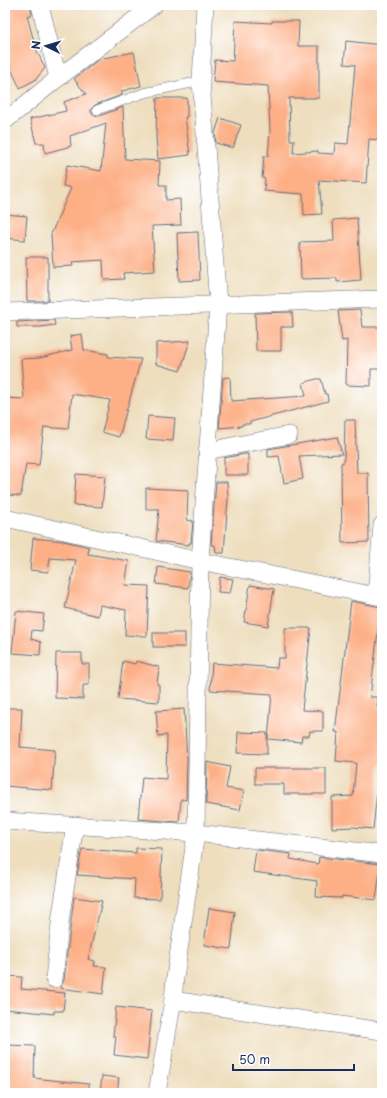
<svg xmlns="http://www.w3.org/2000/svg" width="387" height="1098" font-family="'Playpen Sans',sans-serif">
<rect width="100%" height="100%" fill="#fff"/>
<filter id="ink" filterUnits="userSpaceOnUse"><feTurbulence type="fractalNoise" baseFrequency=".025" numOctaves="2"/><feDisplacementMap in="SourceGraphic" scale="8" xChannelSelector="R" yChannelSelector="G"/><feConvolveMatrix kernelMatrix="1 2 1 2 8 2 1 2 1" color-interpolation-filters="sRGB"/></filter>
<filter id="wash" filterUnits="userSpaceOnUse"><feTurbulence type="fractalNoise" baseFrequency=".012" numOctaves="4" result="noise"/><feDisplacementMap in="SourceGraphic" scale="16" xChannelSelector="R" yChannelSelector="G"/><feGaussianBlur stdDeviation="0.9" result="paint"/><feColorMatrix in="noise" values="0 0 0 0 0 0 0 0 0 0 0 0 0 0 0 0 0 1.4 0 .05"/><feComposite in="paint" operator="in"/></filter>
<g filter="url(#wash)">
<rect width="100%" height="100%" fill="#eedebe"/>
<g id="blocks">
<g fill="#fdaf85">
<polygon points="5,5 30,5 32,15 27,16 36,49 45,68 35,80 20,88 10,67 5,52"/>
<polygon points="235,21 272,23 272,21 299,21 298,46 319,46 319,98 289,98 290,140 294,140 293,153 318,151 318,153 334,154 335,143 348,144 355,65 344,64 346,41 382,45 379,140 369,139 366,183 319,180 322,214 304,215 303,194 264,191 265,179 262,178 264,156 268,156 270,131 268,86 213,82 215,60 233,61"/>
<polygon points="134,52 141,86 122,91 122,95 95,105 91,109 91,112 93,115 99,116 123,107 125,159 160,161 159,185 166,185 166,200 180,199 181,225 152,226 155,271 123,273 124,279 104,280 103,260 72,262 73,266 53,267 51,234 71,188 63,186 67,165 101,171 106,123 70,136 71,146 45,153 44,143 36,143 30,119 66,111 64,102 86,94 74,79 99,59"/>
<polygon points="157,98 187,98 187,117 185,117 190,155 158,159 156,138"/>
<polygon points="220,118 241,125 233,148 216,143 215,133"/>
<polygon points="5,214 27,216 25,240 5,238"/>
<polygon points="357,218 361,280 337,282 337,278 301,279 300,242 334,241 333,220"/>
<polygon points="198,232 200,280 179,281 177,233"/>
<polygon points="26,257 48,257 48,301 27,301"/>
<polygon points="360,310 362,327 382,327 382,369 371,369 371,386 346,385 347,340 342,341 338,311"/>
<polygon points="292,312 293,327 281,327 281,351 256,351 255,313"/>
<polygon points="54,320 55,325 40,327 17,327 17,322"/>
<polygon points="82,334 84,350 108,354 108,357 141,359 119,437 102,432 110,400 72,394 68,429 44,427 39,465 26,464 21,496 6,495 5,398 24,399 21,359 40,358 72,350 70,336"/>
<polygon points="190,341 180,371 156,364 156,343"/>
<polygon points="230,377 231,401 306,396 303,383 316,379 321,379 325,394 327,394 328,401 250,422 250,424 242,424 242,426 219,428 223,378"/>
<polygon points="148,416 175,418 173,441 146,439"/>
<polygon points="345,420 355,420 357,473 368,473 369,542 342,543 341,463 344,462"/>
<polygon points="337,437 342,454 299,456 303,479 284,483 279,456 268,457 268,449"/>
<polygon points="245,454 248,454 248,475 224,475 224,458"/>
<polygon points="76,474 105,476 102,507 74,505"/>
<polygon points="216,482 227,482 228,498 224,553 216,553 215,545 211,545"/>
<polygon points="146,488 188,490 187,520 193,521 191,543 189,543 189,545 156,541 159,509 146,509"/>
<polygon points="33,538 64,541 89,547 88,554 129,561 125,585 149,586 147,636 125,635 126,610 100,605 98,616 65,608 76,560 50,558 48,572 30,570"/>
<polygon points="158,567 190,572 188,588 156,584"/>
<polygon points="220,577 233,579 230,593 218,592"/>
<polygon points="250,585 274,589 268,626 244,622"/>
<polygon points="351,601 381,607 370,697 378,697 377,708 382,708 382,765 380,764 373,829 353,827 332,828 332,797 353,796 356,763 336,761 338,732 335,732"/>
<polygon points="16,611 44,614 42,631 32,630 31,639 41,642 40,655 12,653"/>
<polygon points="285,628 311,628 302,710 323,711 323,731 310,731 309,736 302,736 301,742 268,739 272,694 210,690 212,663 277,668 278,658 285,658"/>
<rect x="153" y="633" width="32" height="14"/>
<polygon points="56,653 82,653 82,664 89,664 89,685 83,685 83,699 55,698"/>
<polygon points="123,661 135,664 136,661 159,667 157,684 159,685 159,702 118,699"/>
<polygon points="5,708 22,708 20,747 55,750 52,790 5,786"/>
<polygon points="184,709 187,759 186,800 181,799 179,822 138,819 142,777 166,779 167,735 158,736 156,711"/>
<polygon points="238,732 267,733 267,754 237,753"/>
<polygon points="207,762 230,767 226,788 244,791 240,810 206,804"/>
<polygon points="255,768 326,768 326,794 284,794 284,784 255,784"/>
<polygon points="136,848 162,849 160,899 134,898 135,879 77,875 82,849 136,853"/>
<polygon points="256,850 291,854 290,859 318,864 319,857 381,864 376,900 342,896 342,898 316,897 317,881 253,872"/>
<polygon points="74,897 102,901 88,959 95,961 94,966 106,967 103,994 60,988 64,980"/>
<polygon points="209,908 235,912 231,949 204,945"/>
<polygon points="7,976 22,977 21,989 65,993 63,1011 54,1011 54,1014 5,1009"/>
<polygon points="116,1007 152,1011 147,1059 114,1055 116,1036 113,1036"/>
<polygon points="5,1045 35,1046 34,1078 89,1084 89,1093 5,1093"/>
<polygon points="102,1076 119,1078 117,1093 100,1093"/>
</g>
</g>
</g>
<g filter="url(#ink)">
<use href="#blocks" fill-opacity="0" stroke="#656c80" stroke-width="1"/>
<g fill="none" stroke-linecap="round" stroke-linejoin="round">
<g stroke="#656c80" stroke-width="10">
<polyline id="service" points="97,110 144,93 201,81"/>
</g>
<g stroke="#656c80" stroke-width="18">
<g id="minor">
<polyline points="40,5 58,78"/>
<polyline points="5,121 58,78 154,5"/>
<polyline points="5,312 382,299"/>
<polyline points="207,451 289,435"/>
<polyline points="5,518 200,561 382,597"/>
<polyline points="376,596 382,525"/>
<polyline points="5,821 196,833 382,854"/>
<polyline points="54,979 61,915 75,826"/>
<polyline points="173,1000 264,1014 382,1031"/>
<polyline points="157,1093 173,1000 175,978 196,833 200,561 218,304 201,81 205,5"/>
</g>
</g>
<use href="#service" stroke="#fff" stroke-width="9"/>
<use href="#minor" stroke="#fff" stroke-width="17"/>
</g>
</g>
<rect width="387" height="1098" fill="none" stroke="#fff" stroke-width="20"/>
<g transform="translate(46 46) rotate(275)" stroke="#ffffff" stroke-width="3" paint-order="stroke">
<path d="M0-3L7 15L0 10L-7 15Z" fill="#1b2f5e"/>
<text y="-6" font-size="11" font-weight="bold" text-anchor="middle" fill="#1b2f5e">N</text>
</g>
<path d="M233 1064v6h121v-6" fill="none" stroke="#1b2f5e" stroke-width="2"/>
<text x="239" y="1064" font-size="12" fill="#1b2f5e" stroke="#ffffff" stroke-width="3" paint-order="stroke">50 m</text>
</svg>
